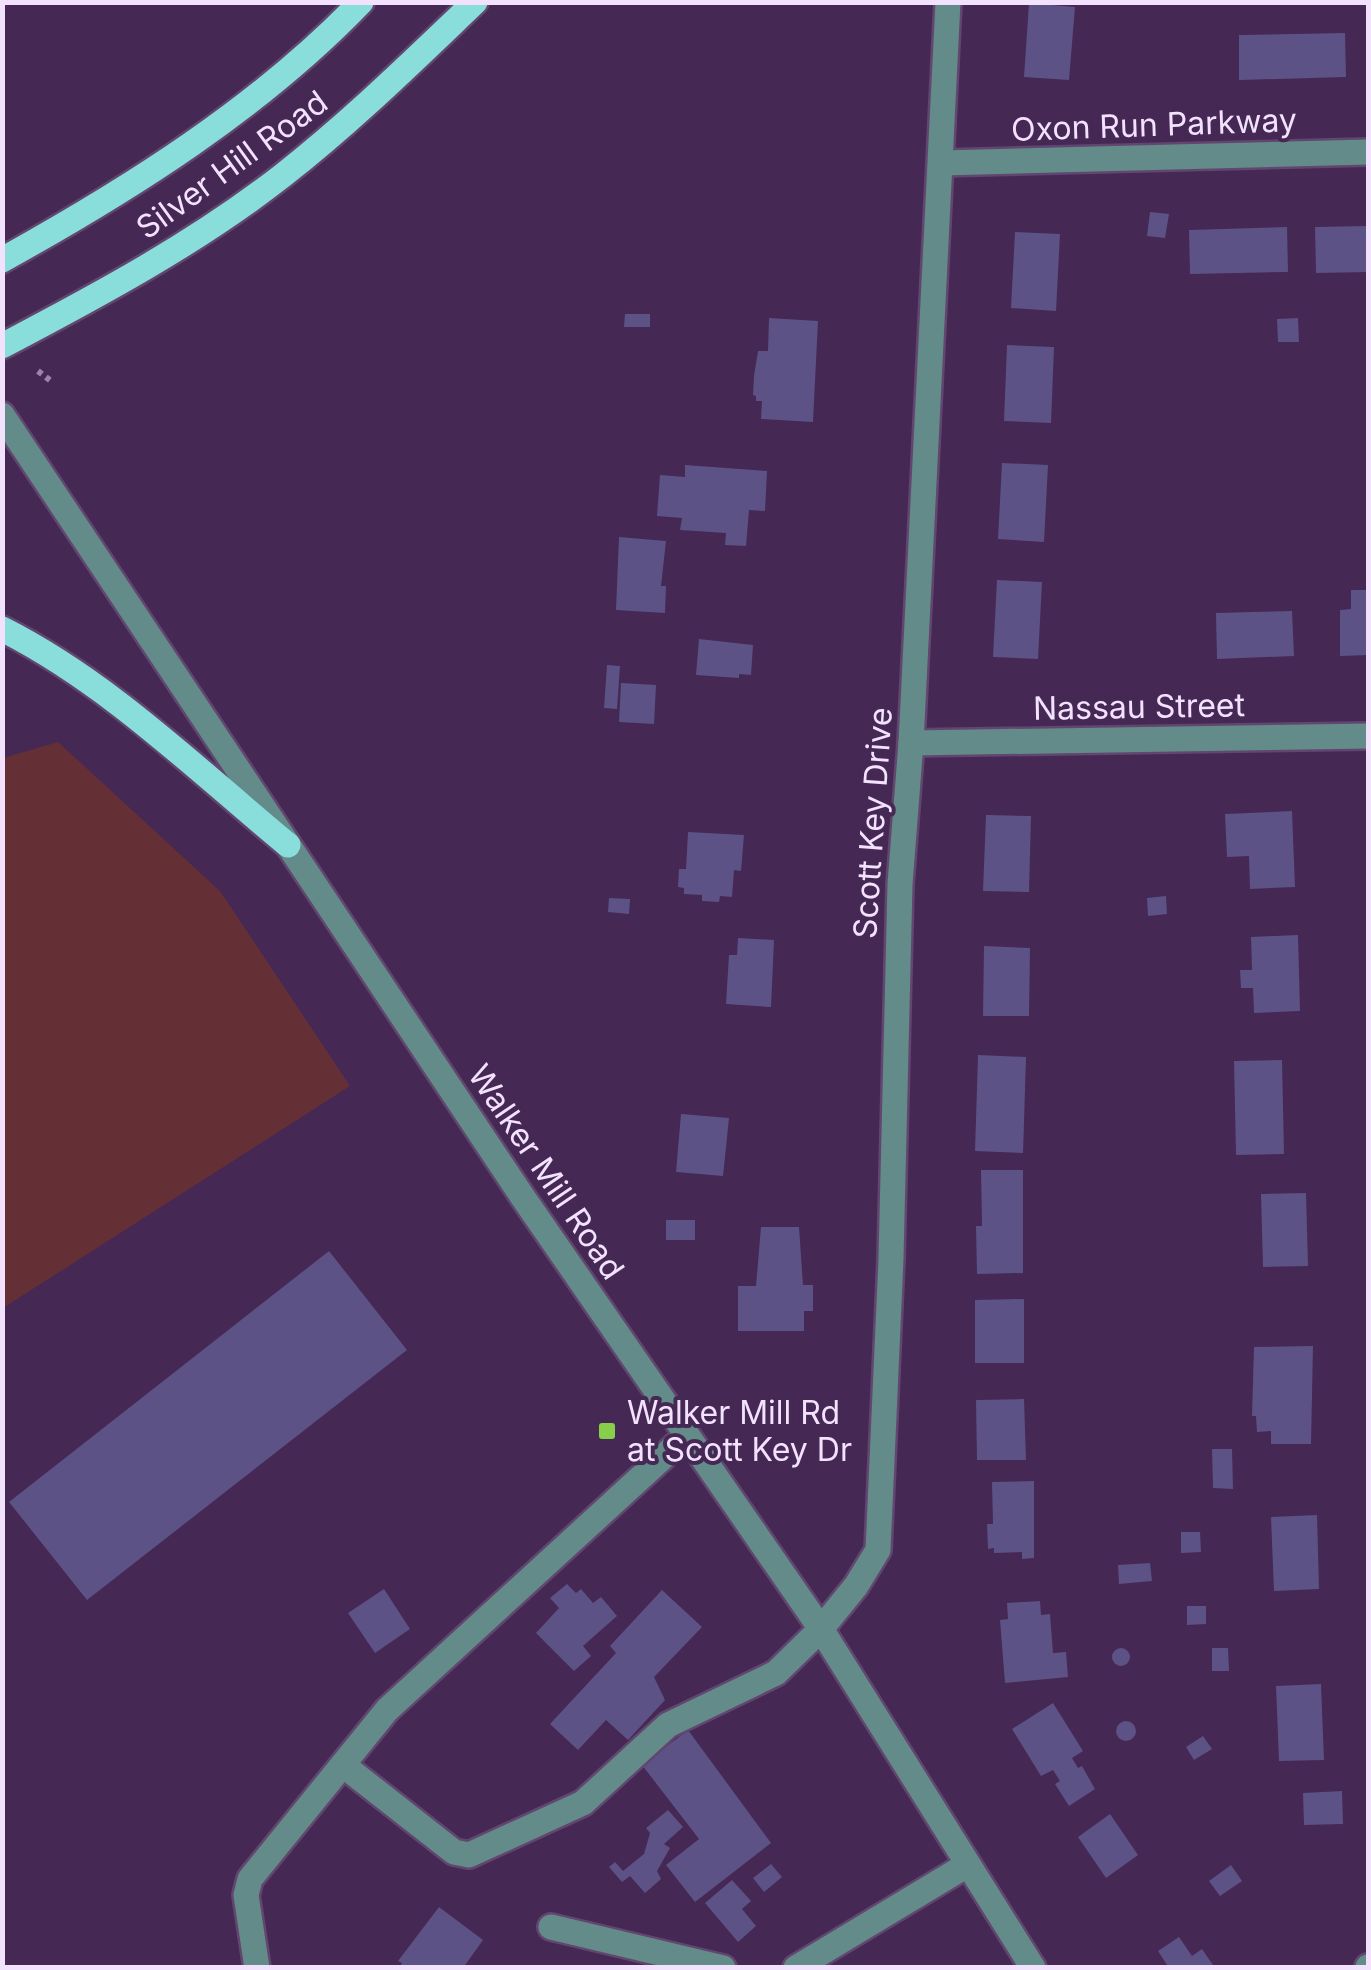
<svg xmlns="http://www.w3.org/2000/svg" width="1371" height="1970" font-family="Inter,sans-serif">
<rect width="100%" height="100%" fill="#452854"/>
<polygon fill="#652f36" points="58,742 220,891 350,1086 3,1308 3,758"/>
<g fill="#5d5285">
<polygon points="1029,3 1075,7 1069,80 1024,77"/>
<polygon points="1345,33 1346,77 1239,80 1239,35"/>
<polygon points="1150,212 1169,214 1165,238 1147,236"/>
<polygon points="1368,226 1368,272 1316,273 1315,227"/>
<polygon points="1287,227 1288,272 1190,274 1189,230"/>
<polygon points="1015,232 1060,234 1056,311 1011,308"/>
<polygon points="625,314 650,314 650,327 624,327"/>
<polygon points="769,318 818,321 813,422 761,419 762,401 756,401 756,396 753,395 754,376 758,351 768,351"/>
<polygon points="1298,318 1299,342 1278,342 1277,319"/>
<polygon points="1007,345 1054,347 1051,423 1004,421"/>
<polygon points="1002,463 1048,465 1044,542 998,539"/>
<polygon points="685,465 767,471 765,511 749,510 746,546 725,545 726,533 680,530 682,518 657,516 660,475 685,477"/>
<polygon points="619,537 666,541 661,586 666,586 665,613 616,610"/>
<polygon points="997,580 1042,582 1038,659 993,657"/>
<polygon points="1351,590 1368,590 1368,655 1340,656 1340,610 1351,609"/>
<polygon points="1292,611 1294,656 1217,659 1216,613"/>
<polygon points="699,639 753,645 751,675 739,674 739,678 696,675"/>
<polygon points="607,665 620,666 617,709 604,708"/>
<polygon points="621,683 656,685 654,724 619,722"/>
<polygon points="1292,811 1295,887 1250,889 1249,856 1227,857 1225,814"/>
<polygon points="986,815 1031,816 1029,892 983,891"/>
<polygon points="688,832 744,835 741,871 734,870 732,897 720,896 719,902 702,901 702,895 684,894 684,888 678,887 679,869 686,869"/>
<polygon points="1166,896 1167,914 1148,916 1147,898"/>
<polygon points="609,898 630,899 629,914 608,912"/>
<polygon points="1298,935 1300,1011 1254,1013 1253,988 1241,988 1240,970 1252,970 1251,937"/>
<polygon points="738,938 774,940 771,1007 726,1004 729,955 737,955"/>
<polygon points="984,946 1030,948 1029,1016 983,1016"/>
<polygon points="978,1055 1026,1057 1023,1153 975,1151"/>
<polygon points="1282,1060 1284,1154 1236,1155 1234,1061"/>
<polygon points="681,1114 729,1118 723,1176 676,1172"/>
<polygon points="981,1170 1023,1170 1023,1273 977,1274 976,1226 982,1226"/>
<polygon points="1306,1193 1308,1266 1263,1267 1261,1194"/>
<rect x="666" y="1220" width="29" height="20"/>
<polygon points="761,1227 799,1227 803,1285 813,1285 813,1311 804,1311 804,1331 738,1331 738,1286 756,1286"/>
<polygon points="329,1251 407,1350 87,1600 9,1502"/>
<polygon points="1024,1299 1024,1363 975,1363 975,1300"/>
<polygon points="1313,1346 1311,1444 1271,1444 1271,1431 1257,1432 1256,1416 1252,1416 1254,1347"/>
<polygon points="1024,1399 1026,1460 977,1460 976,1400"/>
<polygon points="1212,1449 1232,1449 1233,1489 1213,1488"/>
<polygon points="1034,1481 1034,1558 1022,1559 1022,1552 994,1553 994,1548 988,1549 987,1524 993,1524 992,1482"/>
<polygon points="1317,1515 1319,1589 1274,1591 1271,1517"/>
<polygon points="1181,1532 1200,1532 1201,1552 1181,1553"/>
<polygon points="1150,1563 1152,1581 1119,1584 1118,1565"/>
<polygon points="567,1584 576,1593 581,1589 593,1603 601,1597 617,1616 583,1646 591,1656 574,1671 536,1633 559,1608 550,1598"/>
<polygon points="384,1589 410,1629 375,1653 348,1613"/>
<polygon points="662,1590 702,1627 654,1677 665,1700 628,1740 606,1720 578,1750 550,1724 616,1653 610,1646"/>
<polygon points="1040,1601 1041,1615 1050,1614 1053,1653 1066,1652 1068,1677 1005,1683 1000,1620 1008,1619 1007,1603"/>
<polygon points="1187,1606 1206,1606 1206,1624 1187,1625"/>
<circle cx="1121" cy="1657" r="9"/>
<polygon points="1212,1648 1228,1648 1229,1671 1212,1671"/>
<polygon points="1321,1684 1324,1760 1279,1761 1276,1686"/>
<polygon points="1053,1703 1083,1751 1072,1758 1078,1768 1082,1766 1095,1789 1069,1806 1055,1784 1060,1781 1053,1770 1041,1776 1012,1729"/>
<circle cx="1126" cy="1731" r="10"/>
<polygon points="688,1730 771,1843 695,1902 666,1865 699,1839 642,1765"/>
<polygon points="1203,1736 1212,1749 1194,1760 1186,1747"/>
<polygon points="1342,1791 1343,1824 1304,1825 1303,1793"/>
<polygon points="668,1810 683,1827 664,1844 670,1848 657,1871 661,1879 645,1893 630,1876 622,1882 609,1867 615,1862 623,1871 644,1854 650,1833 646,1828"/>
<polygon points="1110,1814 1138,1855 1106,1878 1078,1837"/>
<polygon points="771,1864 782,1877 764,1892 753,1878"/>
<polygon points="1231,1865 1242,1881 1220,1896 1209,1881"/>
<polygon points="732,1880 751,1901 742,1909 756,1926 738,1942 705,1903"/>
<polygon points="439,1907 483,1940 463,1968 399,1968 402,1963 398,1961"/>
<polygon points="1179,1937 1192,1956 1202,1949 1215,1968 1169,1968 1158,1951"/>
</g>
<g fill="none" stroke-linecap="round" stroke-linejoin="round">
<g stroke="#61466f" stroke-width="30">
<g id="minor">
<polyline points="942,163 1368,152"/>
<polyline points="2,415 522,1196 821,1629 1033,1968"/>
<polyline points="911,743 1368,736"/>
<polyline points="343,1765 454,1852 469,1855 583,1803 668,1725 776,1673 821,1629 856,1586 878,1550 891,1259 900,884 911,743 948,2"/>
<polyline points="551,1927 723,1968"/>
<polyline points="257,1968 246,1895 250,1879 387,1710 686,1436"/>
<polyline points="796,1968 967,1865"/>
<polyline points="1368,1968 1368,1967"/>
</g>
</g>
<g stroke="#61466f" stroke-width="30">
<g id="major">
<path d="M2 260C130 189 259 108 361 2"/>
<path d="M2 346C99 295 196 243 282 176 351 122 412 62 475 2"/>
<path d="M2 629C109 683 197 770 288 845"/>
</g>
</g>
<polyline stroke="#9b84a7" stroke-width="6" stroke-dasharray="5 5" stroke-linecap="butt" points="38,371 51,381"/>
<use href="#minor" stroke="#638b89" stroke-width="25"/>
<use href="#major" stroke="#89dedc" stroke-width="25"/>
</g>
<rect fill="#87cf4a" stroke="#452854" stroke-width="4" x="597" y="1421" width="20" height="20" rx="5"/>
<g text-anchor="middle" stroke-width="8" stroke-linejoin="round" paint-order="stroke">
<g font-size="32" fill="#f3e2fd" stroke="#452854">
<text transform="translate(1154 125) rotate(-2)" y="11">Oxon Run Parkway</text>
<text transform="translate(232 165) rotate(-36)" y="11">Silver Hill Road</text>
<text transform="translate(1139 707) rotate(-1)" y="11">Nassau Street</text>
<text transform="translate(873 823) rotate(-86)" y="11">Scott Key Drive</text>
<text transform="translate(546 1172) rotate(56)" y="11">Walker Mill Road</text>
</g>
<g font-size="32" fill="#f3e2fd" stroke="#452854" text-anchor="start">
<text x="627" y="1424">Walker Mill Rd<tspan x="627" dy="37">at Scott Key Dr</tspan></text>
</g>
</g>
<rect width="1371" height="1970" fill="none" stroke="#f3e2fd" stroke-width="10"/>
</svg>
